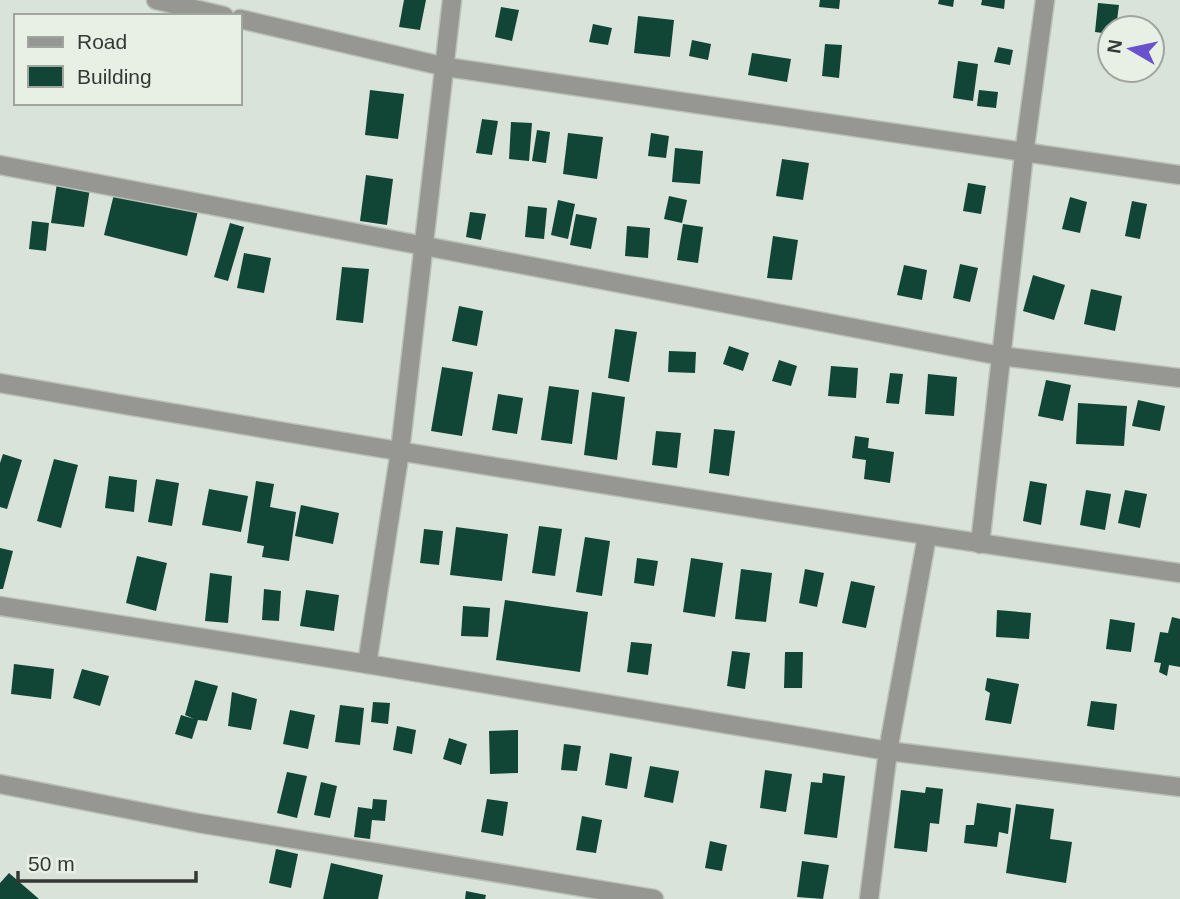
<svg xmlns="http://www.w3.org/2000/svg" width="1180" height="899" font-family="Helvetica,sans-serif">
<rect width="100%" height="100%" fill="#dae3d9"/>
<g fill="#114637">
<polygon points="404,0 426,0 420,30 399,27"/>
<polygon points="820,0 840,0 839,9 819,7"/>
<polygon points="939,0 954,0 953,7 938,4"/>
<polygon points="982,0 1005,0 1004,9 981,5"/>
<polygon points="1098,3 1119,5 1116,28 1110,28 1110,34 1095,32"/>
<polygon points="501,7 519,10 512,41 495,37"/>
<polygon points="638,16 674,20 670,57 634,53"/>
<polygon points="593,24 612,28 608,45 589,42"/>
<polygon points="692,40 711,44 708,60 689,56"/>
<polygon points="825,44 842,45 839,78 822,76"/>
<polygon points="998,47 1013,50 1010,65 994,62"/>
<polygon points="752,53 791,59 787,82 748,75"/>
<polygon points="958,61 978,64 973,101 953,98"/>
<polygon points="370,90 404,94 398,139 365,135"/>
<polygon points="979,90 998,92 996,108 977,106"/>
<polygon points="482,119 498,121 492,155 476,153"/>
<polygon points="511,122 532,123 529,161 509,159"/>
<polygon points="537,130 550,132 546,163 532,161"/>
<polygon points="568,133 603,137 597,179 563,174"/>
<polygon points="651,133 669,136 666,158 648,156"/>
<polygon points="675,148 703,151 700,184 672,182"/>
<polygon points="782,159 809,163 803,200 776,196"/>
<polygon points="366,175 393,179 387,225 360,221"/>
<polygon points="57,183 90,188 84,227 51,223"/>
<polygon points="968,183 986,186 981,214 963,211"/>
<polygon points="115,190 198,211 187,256 104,235"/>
<polygon points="669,196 687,200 682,223 664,219"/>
<polygon points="1070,197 1087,202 1080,233 1062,229"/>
<polygon points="558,200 575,204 568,239 551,235"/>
<polygon points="1132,201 1147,204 1140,239 1125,236"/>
<polygon points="528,206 547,208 544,239 525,237"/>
<polygon points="470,212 486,214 481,240 466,237"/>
<polygon points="576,214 597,218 591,249 570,245"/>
<polygon points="32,221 49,223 46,251 29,249"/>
<polygon points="230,223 244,227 228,281 214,277"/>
<polygon points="683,224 703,227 698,263 677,260"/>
<polygon points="627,226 650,228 648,258 625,256"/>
<polygon points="773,236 798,240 792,280 767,278"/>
<polygon points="244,253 271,258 264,293 237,288"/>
<polygon points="960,264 978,268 970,302 953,298"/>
<polygon points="904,265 927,270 922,300 897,295"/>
<polygon points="342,267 369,269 363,323 336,320"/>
<polygon points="1033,275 1065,285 1054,320 1023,311"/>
<polygon points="1091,289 1122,296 1115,331 1084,324"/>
<polygon points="459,306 483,311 477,346 452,341"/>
<polygon points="615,329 637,332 629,382 608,378"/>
<polygon points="729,346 749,353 743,371 723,364"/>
<polygon points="669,351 696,352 695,373 668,372"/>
<polygon points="779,360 797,366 791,386 772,381"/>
<polygon points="831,366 858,368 856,398 828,396"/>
<polygon points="442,367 473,372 462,436 431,431"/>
<polygon points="890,373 903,374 899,404 886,403"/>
<polygon points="928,374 957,377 954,416 925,414"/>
<polygon points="1046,380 1071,385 1063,421 1038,416"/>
<polygon points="549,386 579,390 572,444 541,440"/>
<polygon points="592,392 625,397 617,460 584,455"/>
<polygon points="498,394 523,398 517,434 492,430"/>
<polygon points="1138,400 1165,406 1160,431 1132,426"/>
<polygon points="1078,403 1127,406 1124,446 1076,444"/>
<polygon points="714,429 735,431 729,476 709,473"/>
<polygon points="656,431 681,433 677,468 652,465"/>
<polygon points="855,436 869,438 868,448 894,452 890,483 864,479 866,460 852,458"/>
<polygon points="3,454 22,460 7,509 0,507 0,463"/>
<polygon points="54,459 78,465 61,528 37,521"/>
<polygon points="109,476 137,480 134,512 105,508"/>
<polygon points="156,479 179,483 172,526 148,522"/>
<polygon points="256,481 274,484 270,507 296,512 289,561 262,557 264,546 247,543"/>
<polygon points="1030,481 1047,484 1041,525 1023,521"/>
<polygon points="209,489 248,496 241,532 202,525"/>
<polygon points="1086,490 1111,494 1105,530 1080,525"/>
<polygon points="1125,490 1147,494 1140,528 1118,523"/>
<polygon points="301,505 339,513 333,544 295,536"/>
<polygon points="539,526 562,529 555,576 532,573"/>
<polygon points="456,527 508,534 502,581 450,575"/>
<polygon points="424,529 443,531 439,565 420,563"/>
<polygon points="585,537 610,541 602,596 576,592"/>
<polygon points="0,548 13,551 3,589 0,589"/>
<polygon points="137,556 167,563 156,611 126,603"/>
<polygon points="637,558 658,561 654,586 634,583"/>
<polygon points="691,558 723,563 715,617 683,612"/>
<polygon points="741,569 772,573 766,622 735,619"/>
<polygon points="805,569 824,573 817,607 799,603"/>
<polygon points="210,573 232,576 228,623 205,621"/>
<polygon points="851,581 875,586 866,628 842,623"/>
<polygon points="264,589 281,591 279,621 262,620"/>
<polygon points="306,590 339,595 334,631 300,626"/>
<polygon points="505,600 588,612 580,672 496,660"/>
<polygon points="463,606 490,608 488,637 461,636"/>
<polygon points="997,610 1031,613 1029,639 996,637"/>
<polygon points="1172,617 1180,619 1180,667 1169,665 1167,676 1159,672 1161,663 1154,662 1160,632 1168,633"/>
<polygon points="1110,619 1135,623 1131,652 1106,649"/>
<polygon points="631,642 652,644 648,675 627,672"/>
<polygon points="732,651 750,653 745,689 727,686"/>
<polygon points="785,652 803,652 802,688 784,688"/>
<polygon points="14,664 54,669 51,699 11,694"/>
<polygon points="82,669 109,676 100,706 73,698"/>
<polygon points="987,678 1019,684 1011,724 985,720 990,693 985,690"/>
<polygon points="195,680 218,686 207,721 198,720 192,739 175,734 181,715 194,719 185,715"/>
<polygon points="232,692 257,699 251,730 228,726"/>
<polygon points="1091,701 1117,704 1114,730 1087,726"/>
<polygon points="373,702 390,703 388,724 371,722"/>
<polygon points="340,705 364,708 360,745 335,742"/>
<polygon points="290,710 315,715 308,749 283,744"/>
<polygon points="397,726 416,730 412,754 393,750"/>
<polygon points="518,730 518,773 490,774 489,731"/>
<polygon points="449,738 467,744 461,765 443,759"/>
<polygon points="564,744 581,746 577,771 561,770"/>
<polygon points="610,753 632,757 627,789 605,785"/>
<polygon points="650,766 679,771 673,803 644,797"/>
<polygon points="765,770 792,774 786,812 760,808"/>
<polygon points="287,772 307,776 297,818 277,813"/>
<polygon points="823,773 845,776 837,838 804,834 811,782 822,783"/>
<polygon points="321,782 337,786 330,818 314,815"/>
<polygon points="926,787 943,789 939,824 930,823 927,852 894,848 901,790 925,793"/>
<polygon points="373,799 387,800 385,821 372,820 370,839 354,837 358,807 372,809"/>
<polygon points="487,799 508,802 503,836 481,832"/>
<polygon points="977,803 1011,808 1008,834 999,832 997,847 964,843 966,825 974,825"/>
<polygon points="1016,804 1054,809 1050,839 1072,842 1066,883 1006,873"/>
<polygon points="582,816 602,820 596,853 576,850"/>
<polygon points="710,841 727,845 722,871 705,868"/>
<polygon points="276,849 298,854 291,888 269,883"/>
<polygon points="802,861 829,865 823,899 797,897"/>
<polygon points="331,863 383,875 378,899 323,899"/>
<polygon points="9,873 39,899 0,899 0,883"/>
<polygon points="466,891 486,895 485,899 465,899"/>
</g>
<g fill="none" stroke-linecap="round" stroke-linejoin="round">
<g stroke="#b9c1b8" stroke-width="21">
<g id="minor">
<polyline points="156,0 224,16"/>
<polyline points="240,19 446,67 1180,175"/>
<polyline points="0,165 1001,356 1180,378"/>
<path d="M0 383C392 452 786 515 1180 573"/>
<polyline points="980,544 1024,154 1045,0"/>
<polyline points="0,606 367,664 888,751 1180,787"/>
<polyline points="367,664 400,451 452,0"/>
<polyline points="0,784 198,823 654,899"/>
<polyline points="869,899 888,751 927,536"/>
</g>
</g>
<use href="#minor" stroke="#969792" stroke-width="18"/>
</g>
<rect x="14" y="14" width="228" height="91" fill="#e8f0e6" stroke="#a0a69f" stroke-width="2"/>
<rect x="28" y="37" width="35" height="10" fill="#969792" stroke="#a0a69f" stroke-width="2"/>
<text x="77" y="49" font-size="21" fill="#353835">Road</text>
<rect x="28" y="66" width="35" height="21" fill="#114637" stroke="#a0a69f" stroke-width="2"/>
<text x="77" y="84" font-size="21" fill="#353835">Building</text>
<g transform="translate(1131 49) rotate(279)"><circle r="33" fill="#e8f0e6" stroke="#a0a69f" stroke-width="2"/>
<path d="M0-5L12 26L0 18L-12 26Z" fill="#6952cc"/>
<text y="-10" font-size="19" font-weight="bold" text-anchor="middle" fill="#353835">N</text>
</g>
<path d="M18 871v10h178v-10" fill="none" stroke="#353835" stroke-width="3.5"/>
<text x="28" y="871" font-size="21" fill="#353835" stroke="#e8f0e6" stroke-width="5" paint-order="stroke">50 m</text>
</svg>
